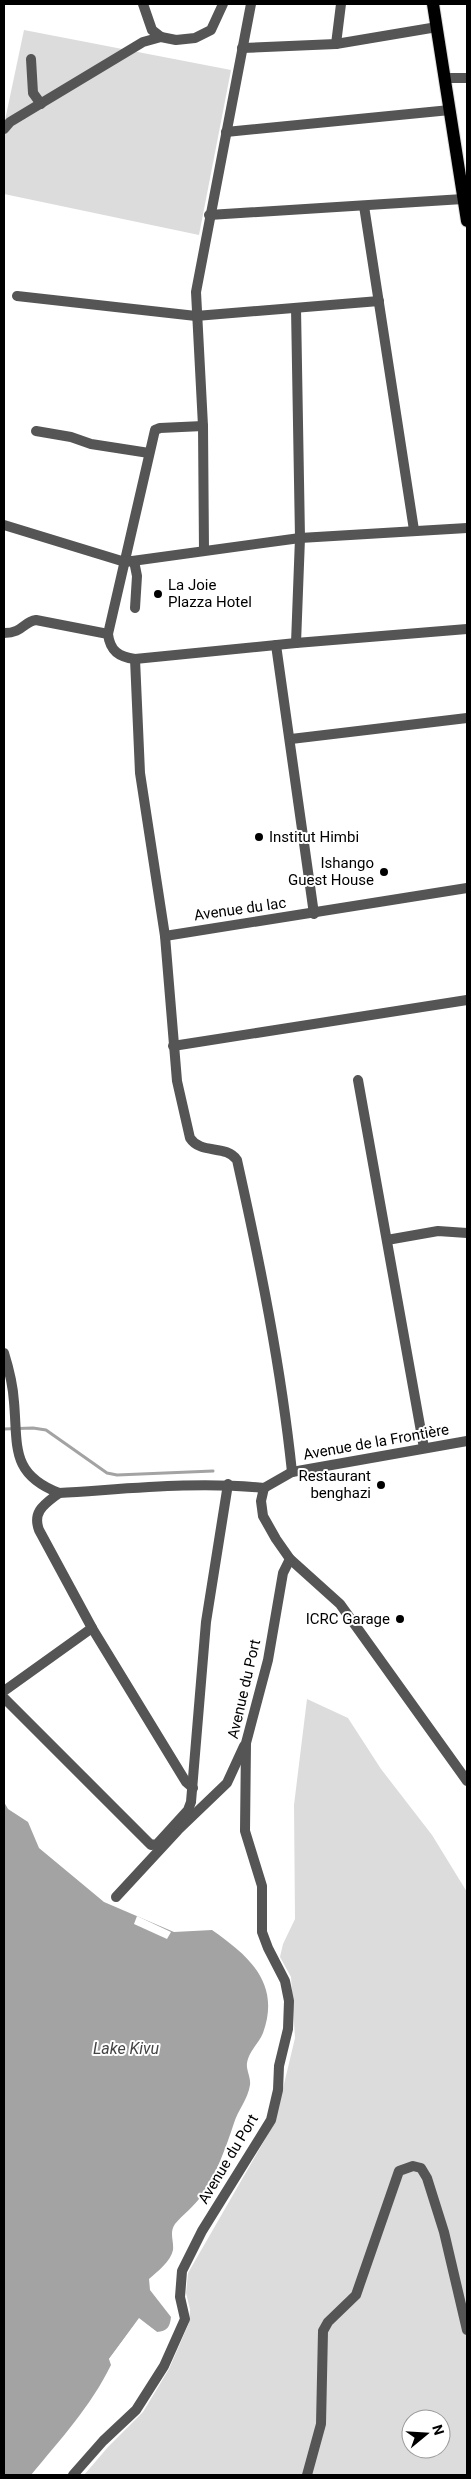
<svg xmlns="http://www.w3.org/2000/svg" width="471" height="2479" font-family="Roboto,sans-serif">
<rect width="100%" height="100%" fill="#fff"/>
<g fill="#dcdcdc" fill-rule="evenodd">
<polygon points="24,30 231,70 199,235 4,194 4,125"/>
<path d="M307 1699 348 1718 381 1769 432 1835 467 1892V2475H84L108 2447 143 2412 169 2369 189 2323 190 2309 186 2293 188 2273 275 2122 295 2038 291 1977 280 1957 283 1944 295 1919 294 1805ZM411 2419H441V2449H411Z"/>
</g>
<path fill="#a3a3a3" d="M4 1802 8 1809 28 1822 39 1848 104 1902 174 1932 212 1930C249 1956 281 1983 263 2033 259 2043 249 2051 247 2063 246 2070 251 2077 250 2085 248 2099 238 2110 234 2123 226 2147 216 2176 201 2196 194 2207 183 2214 175 2224 169 2233 174 2240 173 2250 171 2261 157 2272 149 2279L150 2290 171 2317C170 2327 167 2331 157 2332L139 2319 109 2359 111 2365C91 2406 60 2440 31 2475H4Z"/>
<g fill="#fff">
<polygon points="137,1916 171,1932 167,1939 134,1924"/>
<polygon points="139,2318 157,2332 156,2334 140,2322 113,2362 109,2359"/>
</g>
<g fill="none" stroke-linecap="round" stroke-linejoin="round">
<polyline stroke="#a3a3a3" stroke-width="3" points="4,1429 33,1428 46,1430 107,1473 117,1475 213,1471"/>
<g stroke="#dbdbdb" stroke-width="14">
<polyline id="major" points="433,4 467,221"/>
</g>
<g stroke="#555" stroke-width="10">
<polyline points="143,4 152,30 161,37"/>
<polyline points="336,44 341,4"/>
<polyline points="242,48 336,44 437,27"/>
<polyline points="31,59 33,93 41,104"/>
<polyline points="445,78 467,78"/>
<polyline points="4,129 10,122 143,42 161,37 176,40 195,38 211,30 223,4"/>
<polyline points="226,132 450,110"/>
<polyline points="364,206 414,530"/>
<polyline points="209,215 463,199"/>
<polyline points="17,296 196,316 379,301"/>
<path d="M203 426 160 428 155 430 108 634C110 651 119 657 135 659L296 643 467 629"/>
<polyline points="36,431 71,437 91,444 149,453"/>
<polyline points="4,525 125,562 300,538 467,528"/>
<polyline points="204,550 203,426 196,292 251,4"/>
<polyline points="134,561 137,576 135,608"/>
<path d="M4 633C23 633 23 622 36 620L108 634"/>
<polyline points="296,643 300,538 296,308"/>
<polyline points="276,645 314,914"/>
<path d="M135 659 140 773 165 936 177 1081 190 1138C201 1155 226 1144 237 1160 260 1263 281 1367 292 1472"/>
<polyline points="291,739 467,718"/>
<polyline points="165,936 467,888"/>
<polyline points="173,1046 467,1000"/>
<polyline points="358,1080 424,1448"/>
<polyline points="387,1240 438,1231 467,1233"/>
<path d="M4 1353C9 1369 13 1385 14 1402 18 1446 10 1474 59 1493 127 1489 196 1481 264 1488"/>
<polyline points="264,1488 261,1501 263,1516 276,1539 290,1559 340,1604 467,1781"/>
<polyline points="264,1488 292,1472 467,1441"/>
<path d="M59 1493C45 1504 32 1511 39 1530L92 1628 186 1782 193 1788"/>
<polyline points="4,1691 92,1628"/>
<polyline points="4,1698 151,1845 157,1844 188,1810 191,1802 206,1622 228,1484"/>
<polyline points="116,1897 178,1830 227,1783 244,1746"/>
<polyline points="73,2475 103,2441 136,2410 164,2366 185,2319 180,2297 182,2271 202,2231 271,2120 278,2090 279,2066 288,2029 289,2001 285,1981 268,1948 262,1932 262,1886 245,1831 246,1743 268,1660 283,1573 290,1559"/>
<polyline points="307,2475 321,2424 323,2331 328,2322 356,2295 399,2171 413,2166 421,2168 427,2178 444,2232 467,2330"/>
</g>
<use href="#major" stroke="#000" stroke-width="12"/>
</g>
<g fill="#000" stroke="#fff" stroke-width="2">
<circle cx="158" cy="594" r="5"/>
<circle cx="259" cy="837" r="5"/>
<circle cx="384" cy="872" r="5"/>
<circle cx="381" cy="1485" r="5"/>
<circle cx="400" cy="1619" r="5"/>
</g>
<g text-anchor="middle" stroke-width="4" stroke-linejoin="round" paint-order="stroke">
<g font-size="15" fill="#000" stroke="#fff" text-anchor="end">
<text x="168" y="590" text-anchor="start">La Joie<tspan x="168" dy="17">Plazza Hotel</tspan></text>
<text x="269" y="842" text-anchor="start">Institut Himbi</text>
<text x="374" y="868">Ishango<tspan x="374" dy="17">Guest House</tspan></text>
<text x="371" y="1481">Restaurant<tspan x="371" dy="17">benghazi</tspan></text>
<text x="390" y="1624">ICRC Garage</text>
</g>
<g font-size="15" fill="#000" stroke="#fff">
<text transform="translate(240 909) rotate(-8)" y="5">Avenue du lac</text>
<text transform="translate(376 1442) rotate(-10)" y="5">Avenue de la Frontière</text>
<text transform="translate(244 1689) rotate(-77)" y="5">Avenue du Port</text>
<text transform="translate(228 2159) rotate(-59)" y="5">Avenue du Port</text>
</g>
<g font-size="16" font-style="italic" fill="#444" stroke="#fff">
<text x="126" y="2054">Lake Kivu</text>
</g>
</g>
<rect width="471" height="2479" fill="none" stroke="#000000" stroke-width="10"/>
<g transform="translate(426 2434) rotate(72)"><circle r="24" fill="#ffffff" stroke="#999999"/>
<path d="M0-4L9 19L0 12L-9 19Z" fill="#000000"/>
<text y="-8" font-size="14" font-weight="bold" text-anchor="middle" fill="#000000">N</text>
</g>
</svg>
